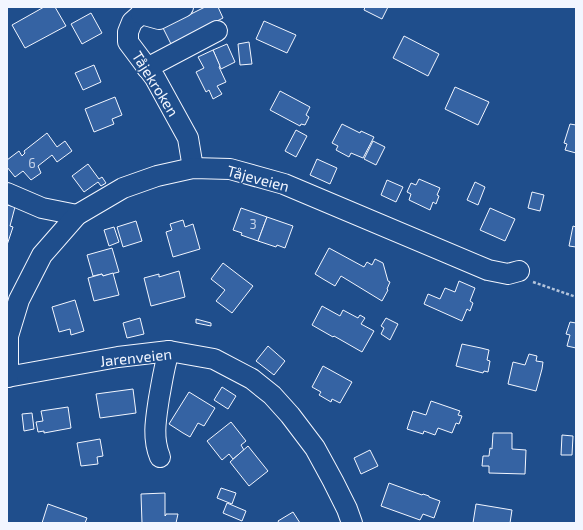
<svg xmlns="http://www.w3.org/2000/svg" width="583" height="530" font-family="'Exo 2',sans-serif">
<rect width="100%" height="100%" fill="#1f4e8c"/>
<g fill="#3563a3" stroke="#f2f6ff">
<polygon points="44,7 55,7 66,26 25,48 12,25"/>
<polygon points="205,7 218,7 223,18 171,44 163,28"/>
<polygon points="365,7 388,7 382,19 364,10"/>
<polygon points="91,13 102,33 82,44 71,24"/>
<polygon points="264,21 296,35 287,53 256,39"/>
<polygon points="404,36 439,54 428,76 393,58"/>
<polygon points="249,42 252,64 240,65 238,44"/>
<polygon points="227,44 235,62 221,69 213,50"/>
<polygon points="213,50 220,66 219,67 226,82 217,86 222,94 213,99 209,90 206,92 196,72 204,68 198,57"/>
<polygon points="94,65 101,82 83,90 75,73"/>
<polygon points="455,87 489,102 478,125 445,109"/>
<polygon points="280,91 310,107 306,115 309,117 305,125 301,124 300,126 270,110"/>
<polygon points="115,97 122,115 112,119 114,124 94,132 85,109"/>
<polygon points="342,124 360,133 361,131 374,137 363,158 351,153 349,157 336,150 338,146 332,143"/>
<polygon points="570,124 576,125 576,153 565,150 567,144 564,143"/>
<polygon points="296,130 307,136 296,157 285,151"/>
<polygon points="47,133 57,147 65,141 72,151 57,162 52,155 38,166 41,173 31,180 23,171 15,177 7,167 7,160 19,151 22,156 25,153 24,151"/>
<polygon points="373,141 385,147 376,165 364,159"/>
<polygon points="317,159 337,168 330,184 310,175"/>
<polygon points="88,164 99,179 102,177 106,183 101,186 98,182 84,192 72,176"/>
<polygon points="419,179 440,188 437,195 439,196 436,204 433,202 430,210 409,200 411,194 407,192 411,183 416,185"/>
<polygon points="387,180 403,187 396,202 381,195"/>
<polygon points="475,182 485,187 478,205 467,200"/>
<polygon points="532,192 544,195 540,211 528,208"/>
<polygon points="7,205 15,207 10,226 13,227 7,245"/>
<polygon points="241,208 267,217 258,241 241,235 242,233 233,230"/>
<polygon points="490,208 515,219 505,241 480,230"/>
<polygon points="267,217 293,226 285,248 277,245 276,247 258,241"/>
<polygon points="183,220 185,227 193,224 200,249 173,257 166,232 172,230 170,224"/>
<polygon points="136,221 142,241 123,247 117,227"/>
<polygon points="573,226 576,227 576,247 569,246"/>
<polygon points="114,227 119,242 109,246 104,230"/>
<polygon points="112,248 119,272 103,276 102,274 93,276 87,255"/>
<polygon points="329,248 364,267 367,262 372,265 375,259 383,263 388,281 390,282 387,289 388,290 382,301 341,276 335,286 323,279 315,274"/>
<polygon points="223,263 253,286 232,313 216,301 225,290 211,279"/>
<polygon points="179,271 185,297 151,306 144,278 159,274 159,277"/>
<polygon points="113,273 119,295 94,301 88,278 102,274 103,276"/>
<polygon points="459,281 475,288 470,301 473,303 470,311 467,309 462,321 424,304 428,294 440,299 445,288 455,292"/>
<polygon points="75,300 84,331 71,335 70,329 59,332 52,307"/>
<polygon points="322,306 340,316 343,310 358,318 360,315 365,318 361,324 374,331 362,352 334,336 333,337 312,325"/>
<polygon points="140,318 144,334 127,338 123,323"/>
<polygon points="386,318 398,324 390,340 381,334 384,328 381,326"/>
<polygon points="196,319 211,323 211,326 196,323"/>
<polygon points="570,322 576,323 576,348 567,346 570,335 566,334"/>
<polygon points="462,344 481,348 489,350 487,360 490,361 488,372 484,371 483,373 456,366"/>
<polygon points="268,346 285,361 274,375 256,361"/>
<polygon points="529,354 537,356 536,361 543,362 542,369 536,391 508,384 513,362 525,365"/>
<polygon points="323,366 352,382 340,403 332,399 331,402 319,395 321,392 312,387"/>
<polygon points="222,387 236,396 228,409 214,400"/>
<polygon points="133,389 136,413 100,418 96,394"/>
<polygon points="189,392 215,408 204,426 198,423 190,437 183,433 169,424"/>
<polygon points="431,401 460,411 458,415 462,416 459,424 456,423 452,433 438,428 435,435 424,431 423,434 407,429 413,411 426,415"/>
<polygon points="68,407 71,428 44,433 44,431 38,432 36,422 43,421 41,411"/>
<polygon points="32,413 34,429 24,431 22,414"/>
<polygon points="231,422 246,441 241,445 244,450 233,459 229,454 222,460 207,441"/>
<polygon points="493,433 512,433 512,449 526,450 525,474 489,473 489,466 482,466 483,456 489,456 490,448 492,449"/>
<polygon points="562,435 573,436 572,455 561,455"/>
<polygon points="100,439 103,456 97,457 98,464 81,466 77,443"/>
<polygon points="248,446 268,471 249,486 230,462"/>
<polygon points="370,450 378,466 361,474 354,458"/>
<polygon points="389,483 422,495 423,494 429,496 429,497 440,501 434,518 423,514 420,520 381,506"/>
<polygon points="221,488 236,493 232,504 217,498"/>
<polygon points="165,493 165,516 166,515 166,514 178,514 176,523 142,523 141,494"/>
<polygon points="227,503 246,511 242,521 223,513"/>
<polygon points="48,504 87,518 85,523 42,523"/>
<polygon points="476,504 512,510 510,523 473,523"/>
<polygon points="293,512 300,523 279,523 278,521"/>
</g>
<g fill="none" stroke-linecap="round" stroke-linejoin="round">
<g stroke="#f2f6ff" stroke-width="22">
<g id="minor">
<polyline points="149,7 132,22 128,32 128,42 155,78 188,138 193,168"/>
<polyline points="141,14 159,19 183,7"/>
<polyline points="147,68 217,31"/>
<polyline points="7,193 42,208 77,215"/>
<polyline points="7,377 118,357 169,351 214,359 252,379 272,395 290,415 315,448 333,481 347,509 352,523"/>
<polyline points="8,377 8,336 19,300 42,255 77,215 123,188 157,176 193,168 230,169 284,184 488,270 508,274 519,271"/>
<path d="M160 457C152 438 156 418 159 398 162 382 164 367 169 351"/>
</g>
</g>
<polyline stroke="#b3c4dc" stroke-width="2.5" stroke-dasharray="3 2" stroke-linecap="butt" points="533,282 576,297"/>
<use href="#minor" stroke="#1f4e8c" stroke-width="20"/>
</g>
<g text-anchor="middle" stroke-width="3" stroke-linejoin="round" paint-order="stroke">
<g font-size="13" fill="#c3d1e8">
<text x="32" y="168">6</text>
<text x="253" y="229">3</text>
</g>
<g font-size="15" fill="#f2f6ff" stroke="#1f4e8c">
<text transform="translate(155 84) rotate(58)" y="5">Tåjekroken</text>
<text transform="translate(258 179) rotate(15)" y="5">Tåjeveien</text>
<text transform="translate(136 358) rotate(-6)" y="5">Jarenveien</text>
</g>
</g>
<rect width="583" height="530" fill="none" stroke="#f2f6ff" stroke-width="16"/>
</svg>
